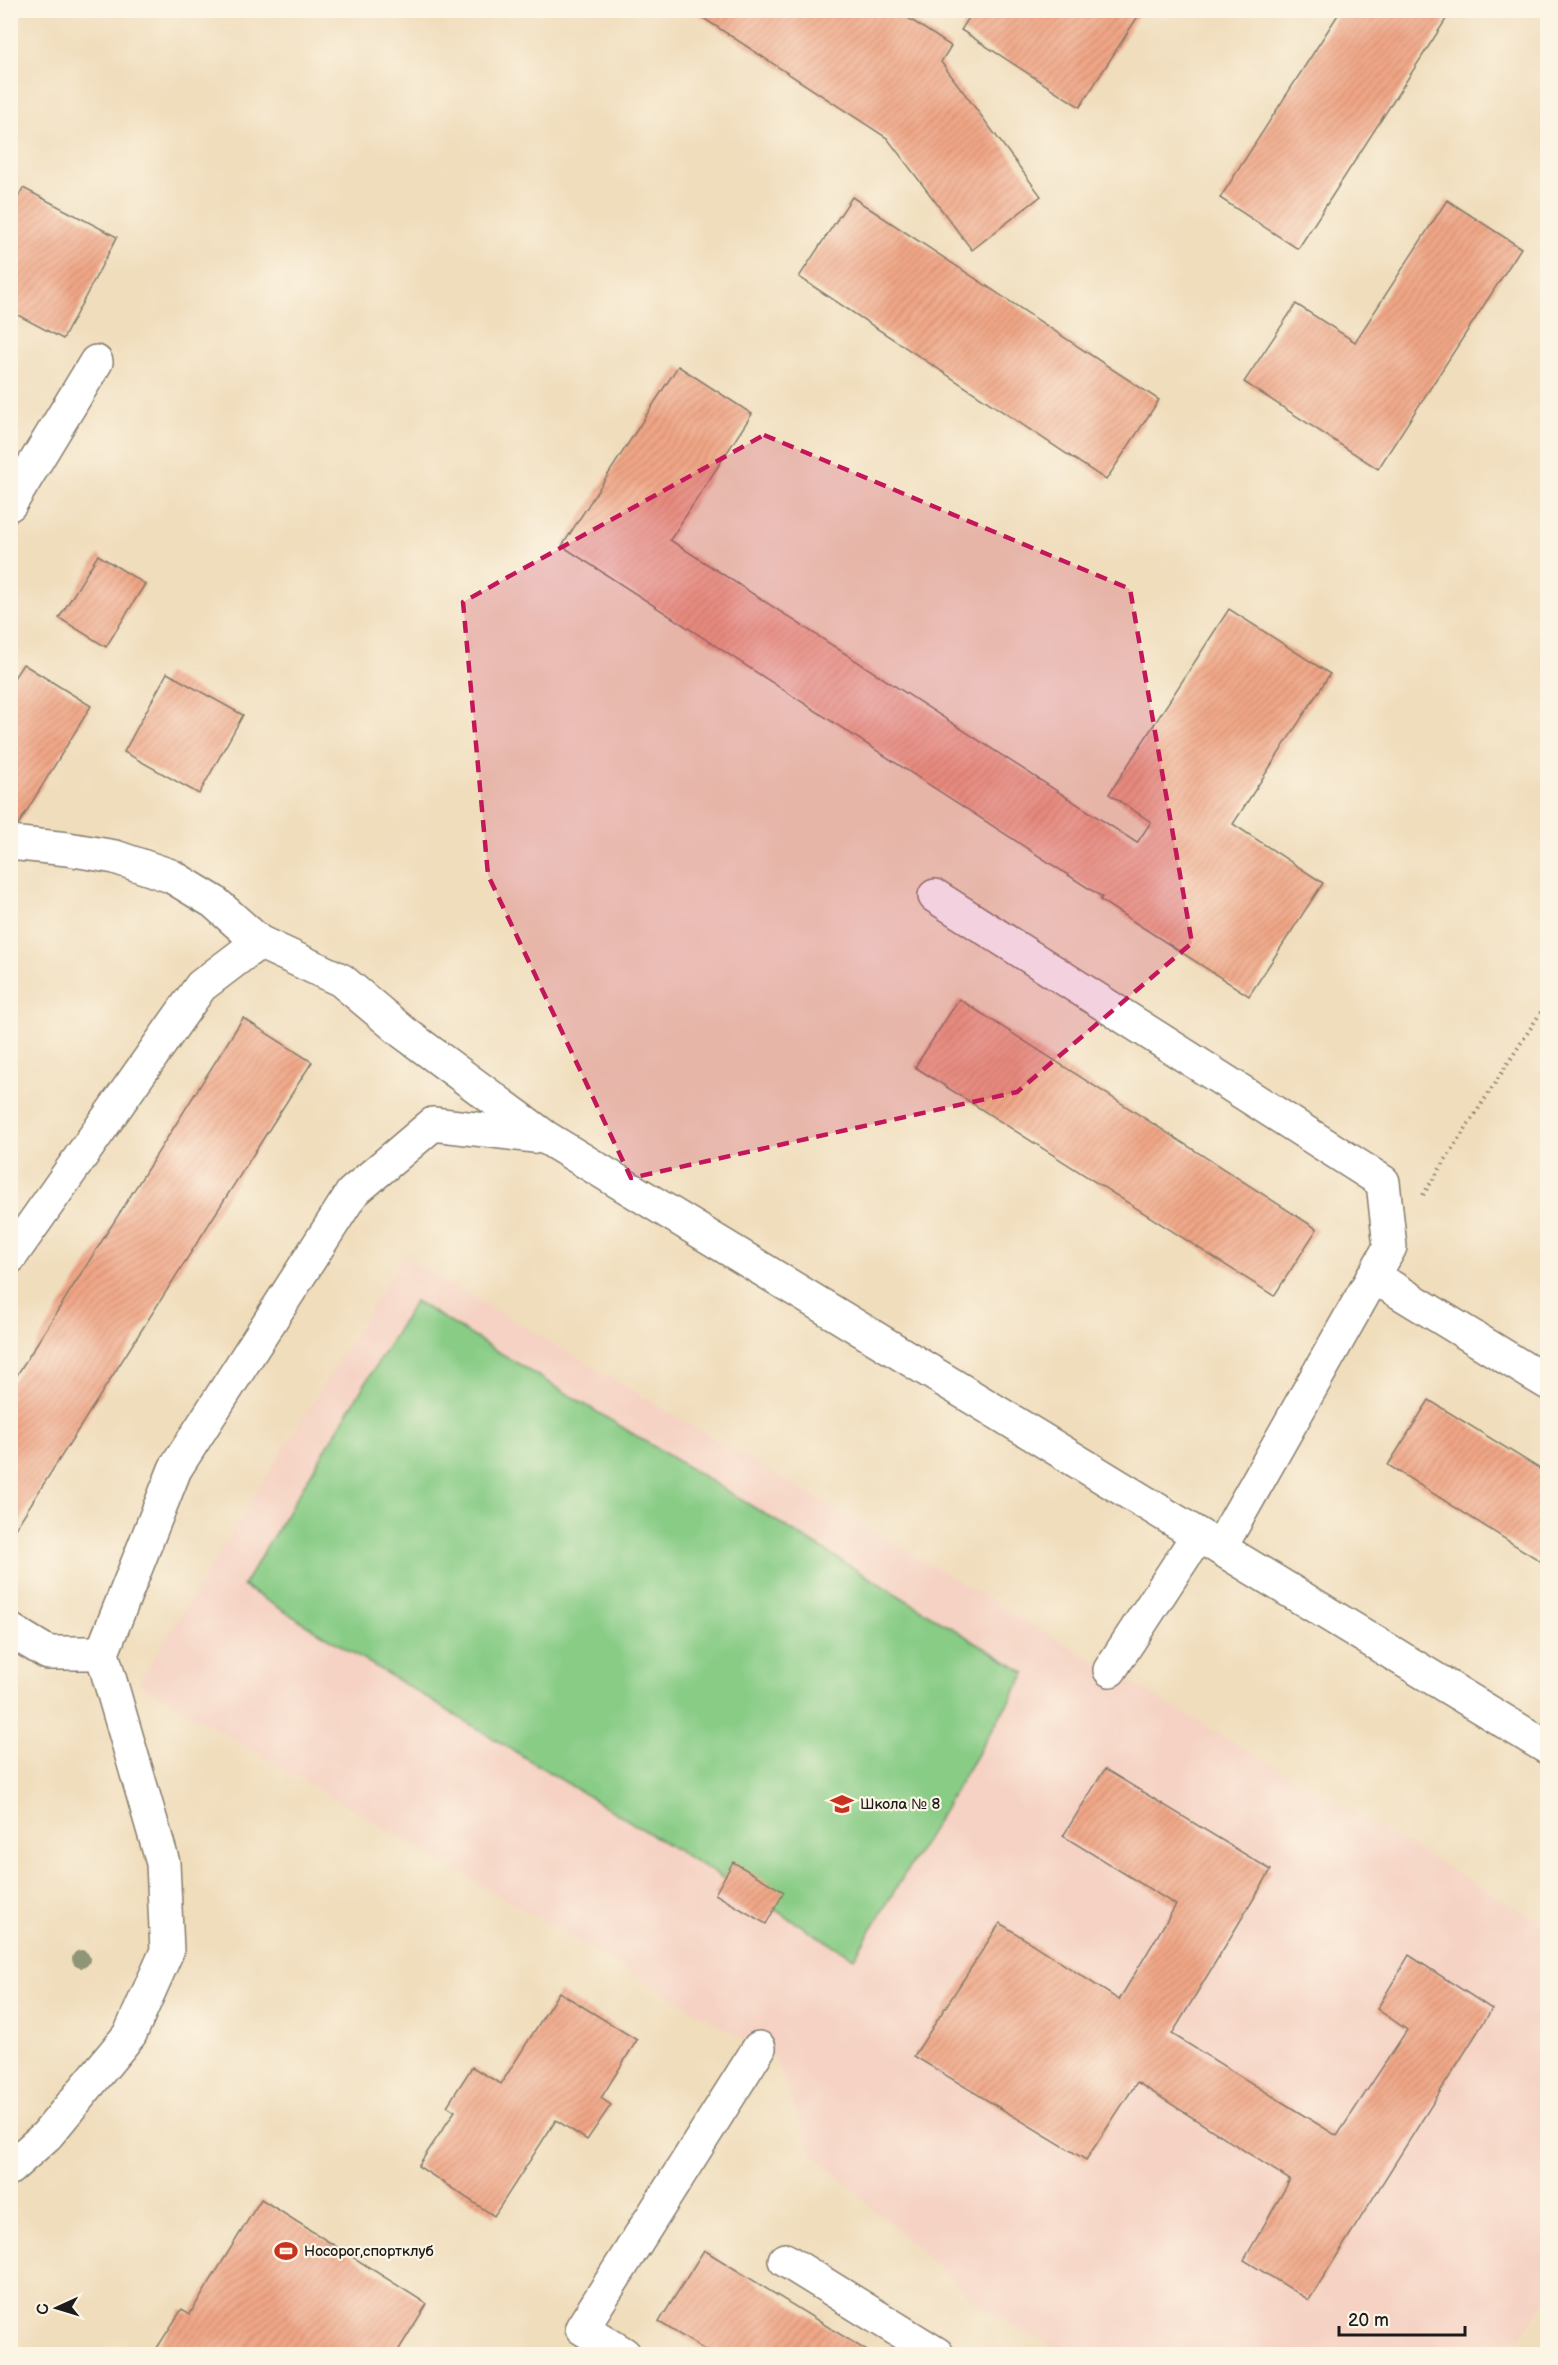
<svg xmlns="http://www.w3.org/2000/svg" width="1558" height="2365" font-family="'Balsamiq Sans',sans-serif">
<defs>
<pattern id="building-hatch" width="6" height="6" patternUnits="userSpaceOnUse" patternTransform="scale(1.5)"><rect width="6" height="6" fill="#f0a686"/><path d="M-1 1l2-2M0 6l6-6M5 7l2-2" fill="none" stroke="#cd8e73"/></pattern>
</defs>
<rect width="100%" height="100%" fill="#fcf5e5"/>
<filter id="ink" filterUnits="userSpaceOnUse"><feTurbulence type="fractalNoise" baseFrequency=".0167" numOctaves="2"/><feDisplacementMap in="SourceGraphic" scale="12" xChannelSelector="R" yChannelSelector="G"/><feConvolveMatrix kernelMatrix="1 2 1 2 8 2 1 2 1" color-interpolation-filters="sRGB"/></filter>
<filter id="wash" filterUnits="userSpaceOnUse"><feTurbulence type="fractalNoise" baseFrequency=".008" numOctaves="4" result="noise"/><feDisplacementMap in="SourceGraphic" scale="24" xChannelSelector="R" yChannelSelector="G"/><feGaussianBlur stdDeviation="1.35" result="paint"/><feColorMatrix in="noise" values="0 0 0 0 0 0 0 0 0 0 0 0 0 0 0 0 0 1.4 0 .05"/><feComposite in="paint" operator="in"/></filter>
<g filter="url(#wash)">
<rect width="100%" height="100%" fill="#f0ddbc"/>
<polygon fill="#f5d2c3" points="403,1256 1547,1926 1547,2298 1521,2338 1418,2354 1065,2354 986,2311 811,2152 775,2058 138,1683"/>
<polygon fill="#88cc86" stroke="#527451" stroke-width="1.5" points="415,1301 1026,1673 854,1958 243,1586"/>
<g id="blocks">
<g fill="url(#building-hatch)">
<polygon points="691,10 896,10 951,46 941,62 1041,196 972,250 887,138"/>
<polygon points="974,10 1142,10 1080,107 961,30"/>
<polygon points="1341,10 1452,10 1298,249 1220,198"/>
<polygon points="23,188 117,237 63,339 10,311 10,212"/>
<polygon points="852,197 1159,400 1106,480 799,277"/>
<polygon points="1447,200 1521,248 1378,469 1244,382 1296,304 1355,342"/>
<polygon points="678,366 752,414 670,540 1137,843 1151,822 1109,794 1229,609 1330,674 1233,824 1323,883 1249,996 1100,900 1102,897 562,546"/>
<polygon points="98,555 145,584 106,647 59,618"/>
<polygon points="23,664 91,706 12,835 10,684"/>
<polygon points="167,673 243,715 199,794 124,752"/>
<polygon points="959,999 1317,1229 1274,1296 915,1067"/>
<polygon points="243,1018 312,1062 10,1537 10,1386"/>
<polygon points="1429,1400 1548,1474 1548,1566 1388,1465"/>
<polygon points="1105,1769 1271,1870 1172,2034 1337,2136 1407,2030 1377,2009 1409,1955 1492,2009 1309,2300 1244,2260 1290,2180 1137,2082 1086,2160 914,2056 1000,1923 1119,2000 1176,1905 1063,1836"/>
<polygon points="733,1862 784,1892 766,1924 715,1894"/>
<polygon points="559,1992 637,2040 601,2098 611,2105 587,2140 556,2120 494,2216 418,2166 455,2111 447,2106 472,2067 501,2084"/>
<polygon points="261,2199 427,2304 396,2354 153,2354 182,2309 190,2314"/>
<polygon points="704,2250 872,2354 711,2354 659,2322"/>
</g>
</g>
</g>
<g filter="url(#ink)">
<use href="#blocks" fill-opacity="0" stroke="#867c6c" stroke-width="1.5"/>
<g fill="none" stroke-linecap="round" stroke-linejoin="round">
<g stroke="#867c6c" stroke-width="36">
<g id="minor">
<polyline points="10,504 96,362"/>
<polyline points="10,843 68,849 115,857 171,876 214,902 259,942 341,980 403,1032 545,1137 1548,1748"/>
<polyline points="935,896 1383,1182 1390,1247 1220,1548"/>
<polyline points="10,1257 201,986 259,942"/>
<polyline points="1373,1276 1548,1383"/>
<polyline points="10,1630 48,1653 102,1653"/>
<polyline points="1110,1670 1198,1535"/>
<polyline points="10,2168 47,2135 130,2034 167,1951 163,1863 102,1653 175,1469 352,1193 433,1124 543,1137"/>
<polyline points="785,2260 937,2354"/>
<polyline points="624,2354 582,2328 759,2048"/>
</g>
</g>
<polyline stroke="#867c6c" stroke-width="4" stroke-dasharray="1.5 4.5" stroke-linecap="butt" points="1423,1195 1548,1001"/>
<use href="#minor" stroke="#fff" stroke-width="33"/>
</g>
<circle fill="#909578" cx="81" cy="1959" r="9"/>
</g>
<path fill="#c2185b" fill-opacity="0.2" stroke="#c2185b" stroke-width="4.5" stroke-dasharray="12 8" stroke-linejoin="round" d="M764 435 1130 589 1192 943 1017 1092 631 1178 488 875 463 602Z"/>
<defs>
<g id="school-bare" transform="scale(1.8)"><path d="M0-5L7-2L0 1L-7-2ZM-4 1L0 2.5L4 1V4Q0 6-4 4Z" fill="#c8321e" stroke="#fcf5e5" stroke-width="2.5" paint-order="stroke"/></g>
<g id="stadium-bare" transform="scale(1.8)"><path d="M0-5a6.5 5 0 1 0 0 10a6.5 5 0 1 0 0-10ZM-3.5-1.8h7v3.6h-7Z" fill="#c8321e" stroke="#fcf5e5" stroke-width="2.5" paint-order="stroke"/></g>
</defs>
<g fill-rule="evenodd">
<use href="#school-bare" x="842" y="1804"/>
<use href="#stadium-bare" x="286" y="2251"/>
</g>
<g text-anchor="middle" stroke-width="4.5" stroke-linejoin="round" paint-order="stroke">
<g font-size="15" fill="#1c1c1c" stroke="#fcf5e5" text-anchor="start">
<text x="860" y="1809">Школа № 8</text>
<text x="304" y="2256">Носорог,спортклуб</text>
</g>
</g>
<rect width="1558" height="2365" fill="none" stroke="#fcf5e5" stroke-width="36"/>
<g transform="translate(57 2308) rotate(266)" stroke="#fcf5e5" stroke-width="4.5" paint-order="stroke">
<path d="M0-4.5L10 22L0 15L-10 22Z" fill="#1c1c1c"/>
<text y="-9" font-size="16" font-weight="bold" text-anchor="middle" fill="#1c1c1c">С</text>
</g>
<path d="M1339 2326v9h126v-9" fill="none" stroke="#1c1c1c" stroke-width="3"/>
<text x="1348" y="2326" font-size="18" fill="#1c1c1c" stroke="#fcf5e5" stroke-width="4.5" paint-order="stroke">20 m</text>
</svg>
